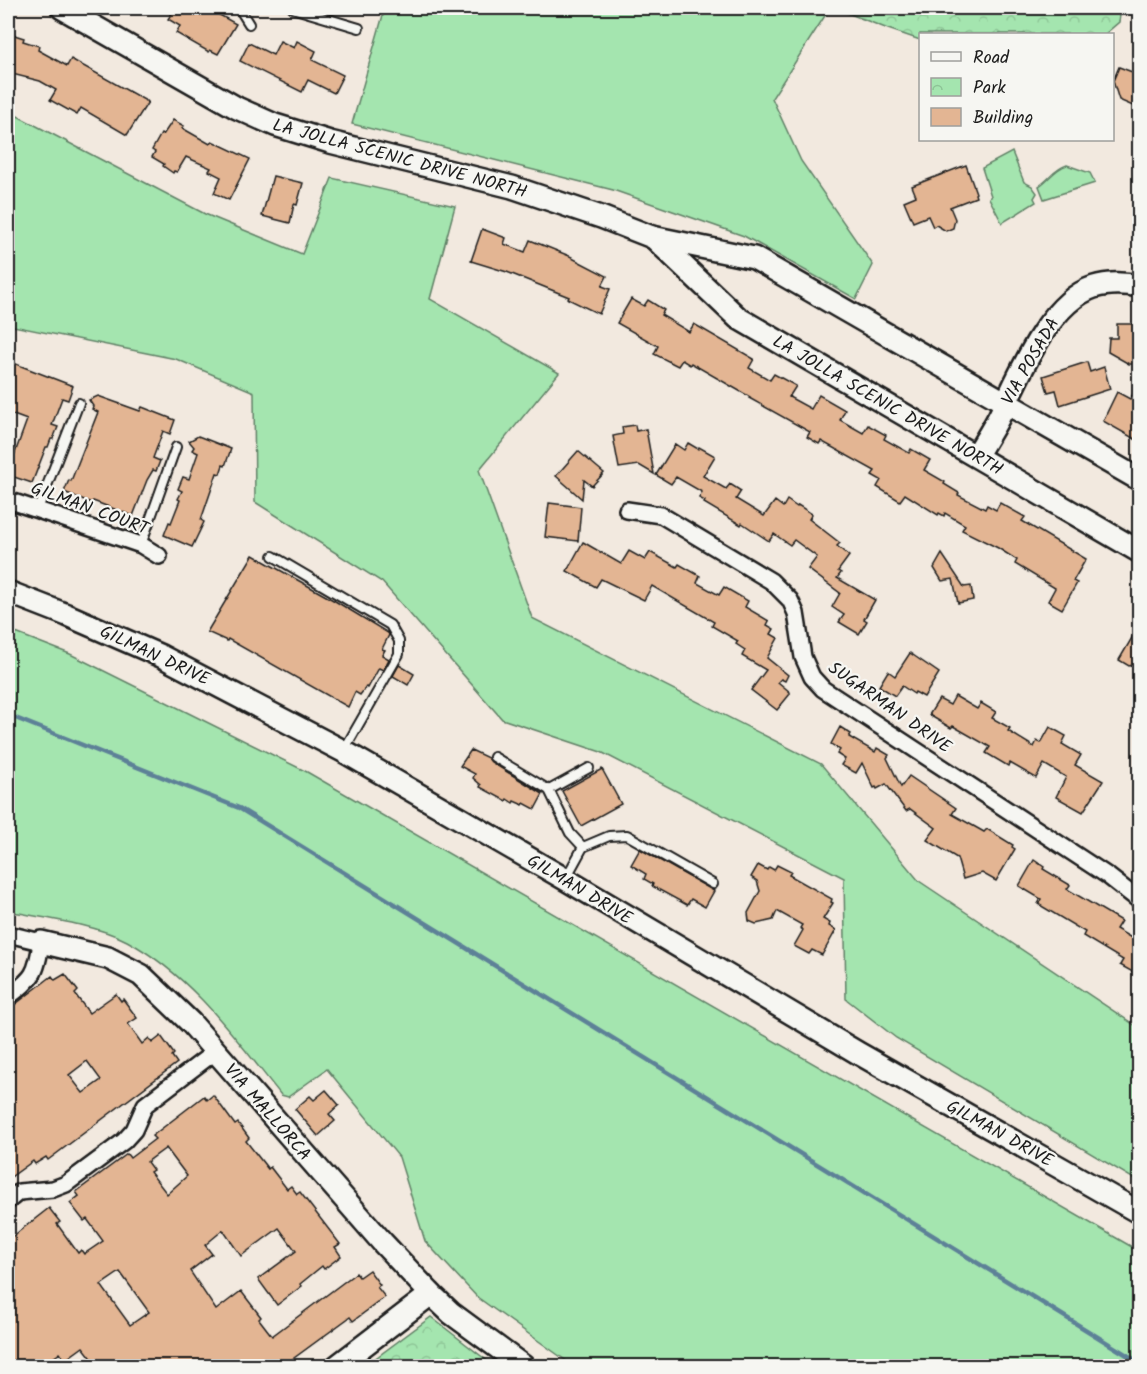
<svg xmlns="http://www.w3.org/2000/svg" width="1147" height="1374" font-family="Kalam,sans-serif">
<defs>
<pattern id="park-crowns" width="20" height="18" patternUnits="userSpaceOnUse" patternTransform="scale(1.5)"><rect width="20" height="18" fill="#a4e5af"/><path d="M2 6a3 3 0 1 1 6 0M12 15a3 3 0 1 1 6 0" fill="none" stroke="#8dc496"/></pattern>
</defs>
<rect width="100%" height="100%" fill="#f2e9df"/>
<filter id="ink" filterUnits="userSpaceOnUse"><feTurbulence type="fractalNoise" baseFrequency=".0167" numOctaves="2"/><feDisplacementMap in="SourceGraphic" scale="12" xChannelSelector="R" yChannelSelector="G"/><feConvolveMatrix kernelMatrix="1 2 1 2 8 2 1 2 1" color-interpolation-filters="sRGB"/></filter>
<g filter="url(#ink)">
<g fill="#a4e5af" stroke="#608066" stroke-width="1.5">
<polygon points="385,8 830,8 772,98 801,161 873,265 856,299 744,236 613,190 352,124"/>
<polygon points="8,111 205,214 302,254 332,178 455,206 430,299 559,373 479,470 532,618 821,764 919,881 1139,1028 1139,1182 896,1038 846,999 844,878 601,752 502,719 382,582 255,502 254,392 176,359 8,325"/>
<polygon points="1012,152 1024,182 1032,186 1037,193 1034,198 1036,202 1002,223 989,198 991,196 982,168"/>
<path d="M1067 165 1090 173 1095 183 1044 199 1039 186C1050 179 1054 169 1067 165Z"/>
<path d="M8 630 70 654 307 772 1139 1251V1366H574L568 1362 477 1297 425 1241 399 1157 327 1069 288 1097 281 1095C236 1039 192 976 127 941 94 924 44 918 8 911Z"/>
</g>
<g fill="url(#park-crowns)" stroke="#608066" stroke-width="1.5">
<polygon points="835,8 1121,8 1119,22 1105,34 920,34 920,40 888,29"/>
<polygon points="431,1317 494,1366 365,1366"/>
</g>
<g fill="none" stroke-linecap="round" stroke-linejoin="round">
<polyline stroke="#5d8197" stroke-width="4.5" points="8,715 239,808 1140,1363"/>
</g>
<g fill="#e3b593" stroke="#1c1c1c" stroke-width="1.5" fill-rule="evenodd">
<polygon points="175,8 207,8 236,24 218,54 210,50 209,52 176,33 180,26 168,19"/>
<polygon points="8,33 24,38 23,41 39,46 38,50 67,66 71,59 148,102 127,135 81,108 77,115 50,100 56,90 40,81 8,73"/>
<polygon points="280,41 294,48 297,41 316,51 312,60 343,75 334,93 308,80 302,92 240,61 249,43 273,55"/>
<polygon points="1119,67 1140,75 1140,109 1119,100 1113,81"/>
<polygon points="173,120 184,126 182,128 210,144 212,141 250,159 229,200 214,193 221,177 209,171 211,168 186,157 177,172 174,171 173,173 163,166 164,164 152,157 155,152 152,150 161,134 163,135"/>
<polygon points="966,165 976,193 975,194 976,197 950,207 955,219 953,228 946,231 936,225 933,227 928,216 913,222 904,201 916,196 912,186"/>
<polygon points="273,176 303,183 297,205 294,204 290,223 262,216"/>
<polygon points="482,229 506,238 504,244 525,252 530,240 572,257 572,258 607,276 602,286 610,289 599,314 568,299 569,297 507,272 471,261"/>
<polygon points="631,299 644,306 648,300 664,310 661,315 689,332 694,324 754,359 749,368 770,380 774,374 796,386 789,397 811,409 819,395 845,410 840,420 863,433 868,425 886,435 884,439 909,453 911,449 930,460 924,470 945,482 944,484 959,493 958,495 985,509 987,505 996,510 1000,503 1025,517 1022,521 1086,559 1073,581 1077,583 1062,609 1048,601 1055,588 1015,564 1017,560 998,548 962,530 965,525 945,513 944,516 939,513 938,515 905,494 900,501 877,487 881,480 872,475 875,471 821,441 819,444 807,437 810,432 749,398 750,397 691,363 690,365 682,360 678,366 654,354 658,346 617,323"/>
<polygon points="1117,324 1140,324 1139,364 1129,364 1108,352 1109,338 1117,338"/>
<polygon points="8,361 73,386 68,400 62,398 52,425 58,427 53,439 51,439 48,447 46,447 32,483 8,475 8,462 11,464 27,420 8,413 11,398 8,397"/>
<polygon points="1087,362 1090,372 1104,367 1110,389 1060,405 1056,390 1048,392 1043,376"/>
<polygon points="1140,383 1140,442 1103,421 1117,392 1130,399"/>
<polygon points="98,396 140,411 142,407 175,420 170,434 163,431 153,458 160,461 156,471 153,470 147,480 133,516 93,501 92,503 64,492 69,480 71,481 98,412 92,409 93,406 89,400"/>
<polygon points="635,425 636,431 646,429 654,474 639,465 619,468 613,436 623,434 622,427"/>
<polygon points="198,436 231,449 225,466 223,465 220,474 217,473 201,520 204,522 192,547 164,535 169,522 171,523 180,500 178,499 182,491 178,489 183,477 189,479 198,453 192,450 194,447 189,441"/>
<polygon points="688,443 698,449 699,447 715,456 703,476 726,489 730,484 741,491 736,499 764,516 775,501 783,507 787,500 797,507 798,505 812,514 809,519 840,543 837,546 849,556 838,571 841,573 837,578 875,600 864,619 867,621 859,634 839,622 844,615 832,607 840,593 808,569 817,557 794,540 790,545 774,534 769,541 742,523 741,525 704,503 705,501 699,498 702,492 676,477 671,484 656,475 675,444 684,450"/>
<polygon points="578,451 604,473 592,486 584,480 582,499 556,476"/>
<polygon points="549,503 581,507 578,541 545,537"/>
<polygon points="583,542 621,564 629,551 645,560 650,552 677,567 679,564 700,576 697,583 719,595 724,587 748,601 745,607 769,621 767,625 774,629 771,634 778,638 767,658 788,675 785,681 781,679 778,682 790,692 790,694 777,710 751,690 766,670 742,656 745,650 736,644 738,641 712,626 714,622 652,586 644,600 601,579 596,587 567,571"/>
<polygon points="942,554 964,587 971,586 973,600 958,603 953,579 942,581 934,568"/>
<polygon points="253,555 335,601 388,633 389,635 382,649 385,650 382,655 389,659 383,670 379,668 368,688 366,687 360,695 355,692 348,707 228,639 227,641 207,632"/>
<polygon points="1140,624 1140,658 1136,664 1129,666 1119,660"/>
<polygon points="910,653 939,673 924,697 915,692 914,694 902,686 895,696 879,686 888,671 895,676"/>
<polygon points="399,665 414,674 408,685 393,676"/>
<polygon points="955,696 977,709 981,703 996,712 992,718 1010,728 1008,731 1034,747 1037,741 1041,743 1050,727 1066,736 1062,744 1081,755 1075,765 1103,781 1083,812 1056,797 1066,777 1044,764 1036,778 1010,763 1008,766 986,753 990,747 953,726 951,728 929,715 939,699 950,705"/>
<polygon points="840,727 851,734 849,737 875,752 877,748 889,755 887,758 901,787 909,776 956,808 952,814 984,832 987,829 1013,845 1012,847 1015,849 996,881 982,873 963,879 957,858 927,840 936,828 910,809 906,811 886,784 877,789 876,787 874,788 862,763 856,773 841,765 845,759 837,754 840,750 831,744"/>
<polygon points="471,750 488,758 491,762 543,794 535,809 524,803 523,805 514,801 513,803 507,799 506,801 480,787 481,785 473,778 475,774 460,766"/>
<polygon points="602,769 621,804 581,826 562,791"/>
<polygon points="640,849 714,891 705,907 691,899 687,905 652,886 653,884 644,879 646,874 631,865"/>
<polygon points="1034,860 1044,867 1043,869 1070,885 1067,889 1121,921 1116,929 1140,943 1140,976 1120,965 1123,960 1083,936 1085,932 1038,904 1041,899 1019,886"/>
<polygon points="758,865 767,870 769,867 774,870 777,865 791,872 789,875 832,899 831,902 833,903 823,919 830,923 829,926 836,930 822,955 812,950 809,954 794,946 803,930 800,928 802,925 777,911 773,920 756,924 749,921 748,913 760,891 757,881 751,877"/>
<path d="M65 974 78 991 75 994 89 1013 116 994 121 1001 123 999 137 1018 128 1024 142 1044 149 1038 152 1043 161 1036 174 1054 172 1056 177 1063 48 1160 46 1157 35 1164 33 1161 8 1179V1010L52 976 55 980ZM87 1061 101 1080 83 1093 69 1075Z"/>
<polygon points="326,1090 339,1105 329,1114 335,1121 318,1136 295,1109 310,1096 314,1100"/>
<path d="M213 1095 235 1125 238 1123 249 1138 246 1141 268 1169 270 1167 287 1189 291 1186 297 1194 300 1192 340 1244 335 1247 341 1256 324 1269 322 1266 300 1284 302 1286 277 1305 258 1279 296 1251 279 1228 241 1256 223 1230 205 1245 212 1254 190 1271 216 1310 241 1291 261 1317 259 1319 272 1336 356 1273 359 1277 369 1270 380 1285 377 1287 385 1297 353 1321 350 1317 283 1366H228L225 1361 217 1366H98L83 1347 65 1360 60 1353 42 1366H8V1240L49 1208 60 1222 57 1224 78 1253 81 1250 84 1254 103 1241 87 1219 84 1221 70 1203 79 1196 76 1192 127 1154 130 1158 155 1139 152 1136 204 1096 207 1100ZM166 1148 187 1176 167 1194 150 1172 153 1170 147 1162ZM120 1272 149 1312 130 1325 101 1285Z"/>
</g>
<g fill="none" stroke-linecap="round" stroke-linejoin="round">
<g stroke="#1c1c1c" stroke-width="12">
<g id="lane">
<polyline points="239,8 249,24"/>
<polyline points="292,8 359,28"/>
<polyline points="38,509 79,403"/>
<polyline points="141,545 176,447"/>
<polyline points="273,556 390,625 399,641 399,654 344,750"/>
<polyline points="494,757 549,790 570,833 583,847"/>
<polyline points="549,790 589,768"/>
<polyline points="566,878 583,847 609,836 627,835 713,884"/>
</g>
</g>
<g stroke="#1c1c1c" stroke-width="20">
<g id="street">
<polyline points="8,500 141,545 159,556"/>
<polyline points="627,510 661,515 771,581 790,600 796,613 803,657 812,677 823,689 1108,876 1140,901"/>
<path d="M8 934 41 942C37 974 33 978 8 997"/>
<polyline points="8,1201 19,1192 53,1189 66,1184 124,1141 134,1130 145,1105 216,1051"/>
</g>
</g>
<g stroke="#1c1c1c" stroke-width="26">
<g id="secondary">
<polyline points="62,8 237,108 275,125 330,142 512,187 601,217 652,237 754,258 1140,480"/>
<polyline points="653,237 738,318 1140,552"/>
<path d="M976 456C984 443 992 430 999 417 1019 376 1048 302 1094 287 1109 282 1124 283 1140 286"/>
<polyline points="8,592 67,615 161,656 343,751 565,879 858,1053 1140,1213"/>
<polyline points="41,942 108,958 141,975 191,1023 383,1243 431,1294 451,1313 523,1366"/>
<polyline points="337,1366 431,1294"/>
</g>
</g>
<use href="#lane" stroke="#f6f6f2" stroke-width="8"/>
<use href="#street" stroke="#f6f6f2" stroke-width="15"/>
<use href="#secondary" stroke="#f6f6f2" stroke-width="21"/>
</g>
</g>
<g text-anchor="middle" stroke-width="4.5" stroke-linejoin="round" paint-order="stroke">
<g font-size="18" fill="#1c1c1c" stroke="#f6f6f2">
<text transform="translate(400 158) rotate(15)" y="6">LA JOLLA SCENIC DRIVE NORTH</text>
<text transform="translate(1030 361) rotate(-60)" y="6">VIA POSADA</text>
<text transform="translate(888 405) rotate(30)" y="6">LA JOLLA SCENIC DRIVE NORTH</text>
<text transform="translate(90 508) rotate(20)" y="6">GILMAN COURT</text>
<text transform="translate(155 655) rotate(25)" y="6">GILMAN DRIVE</text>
<text transform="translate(890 707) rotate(35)" y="6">SUGARMAN DRIVE</text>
<text transform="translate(580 889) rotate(31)" y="6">GILMAN DRIVE</text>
<text transform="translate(268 1112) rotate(49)" y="6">VIA MALLORCA</text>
<text transform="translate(1000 1133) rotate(29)" y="6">GILMAN DRIVE</text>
</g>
</g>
<rect width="1147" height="1374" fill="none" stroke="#f6f6f2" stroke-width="30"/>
<rect x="15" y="15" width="1117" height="1344" fill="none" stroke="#1c1c1c" stroke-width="2" filter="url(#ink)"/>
<rect x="919" y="33" width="195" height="108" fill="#f6f6f2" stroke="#9f9f9c" stroke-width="1.5"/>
<rect x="931" y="52" width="30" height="9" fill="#f6f6f2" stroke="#9f9f9c" stroke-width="1.5"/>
<text x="973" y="63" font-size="18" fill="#1c1c1c">Road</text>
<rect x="931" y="78" width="30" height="18" fill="url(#park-crowns)" stroke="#9f9f9c" stroke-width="1.5"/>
<text x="973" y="93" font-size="18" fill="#1c1c1c">Park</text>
<rect x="931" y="108" width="30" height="18" fill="#e3b593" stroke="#9f9f9c" stroke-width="1.5"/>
<text x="973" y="123" font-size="18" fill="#1c1c1c">Building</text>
</svg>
